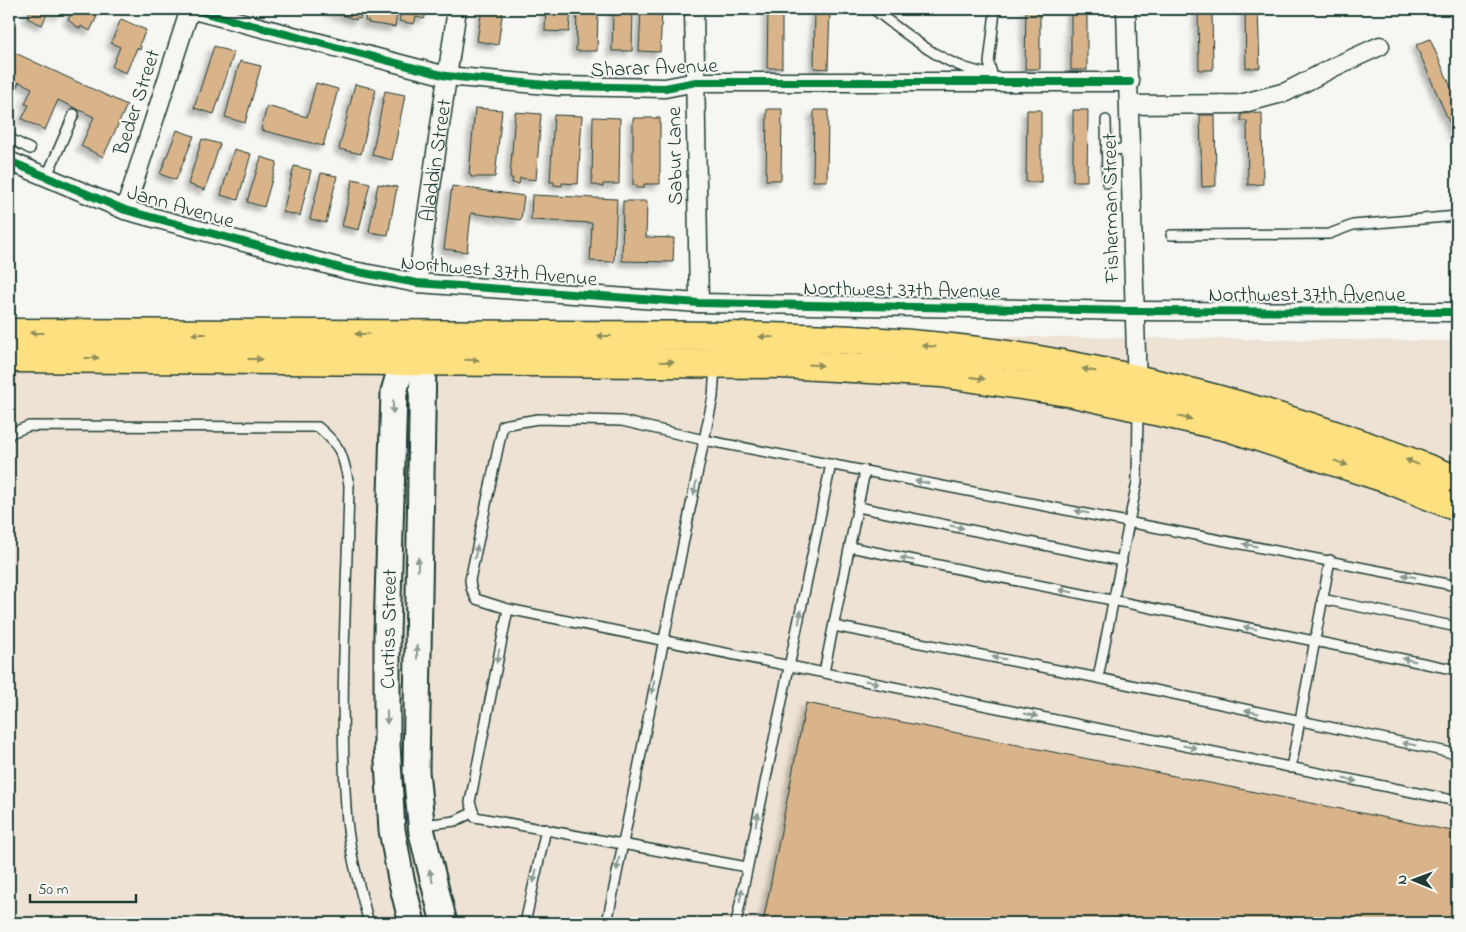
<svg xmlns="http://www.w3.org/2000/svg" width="1466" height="932" font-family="'Indie Flower',sans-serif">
<defs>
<filter id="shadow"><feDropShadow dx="-4.5" dy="4.5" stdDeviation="2.5" flood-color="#0004"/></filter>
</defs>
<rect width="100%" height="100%" fill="#f6f6f2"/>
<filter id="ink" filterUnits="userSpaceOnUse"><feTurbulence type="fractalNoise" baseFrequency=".02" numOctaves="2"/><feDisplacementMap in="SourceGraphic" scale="10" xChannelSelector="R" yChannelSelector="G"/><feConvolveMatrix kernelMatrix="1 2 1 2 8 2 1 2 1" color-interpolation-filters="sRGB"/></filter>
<g filter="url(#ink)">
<polygon fill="#ede2d3" points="9,327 1457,341 1457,923 9,923"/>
<g fill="#d9b38a" stroke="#1f3d34" filter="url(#shadow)">
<polygon points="31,9 62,9 59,15 49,10 42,25 27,18"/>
<polygon points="73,9 100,10 90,31 81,26 80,29 68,20"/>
<polygon points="331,9 363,9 360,19 356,18 356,20 331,11"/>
<polygon points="367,9 398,9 395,27 368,23 369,21 365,21"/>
<polygon points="402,9 428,9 424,19 416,17 414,24 399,21"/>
<polygon points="482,9 503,9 498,45 477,41"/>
<polygon points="546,9 571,9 569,32 545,31"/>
<polygon points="577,9 598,9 597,51 576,51"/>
<polygon points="613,9 633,9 632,51 612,51"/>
<polygon points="641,9 662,9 660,52 639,51"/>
<polygon points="768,9 782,9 782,68 767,68"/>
<polygon points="815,9 830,9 828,69 814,68"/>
<polygon points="1026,9 1040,9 1040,69 1025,69"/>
<rect x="1071" y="9" width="16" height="61"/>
<polygon points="1198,9 1212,9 1213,70 1199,70"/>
<polygon points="1245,9 1258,9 1260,68 1246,68"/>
<polygon points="121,19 146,30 139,45 141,46 140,50 137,48 126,73 112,67 120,47 111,43"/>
<polygon points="1430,39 1457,101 1457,140 1416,45"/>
<polygon points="214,46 234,53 214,114 194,108"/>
<polygon points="9,50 127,105 103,157 81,146 94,117 58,100 45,130 22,119 29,105 25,104 32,88 19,82 9,104"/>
<polygon points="240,61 261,66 245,123 225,117"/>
<polygon points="316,83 338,89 323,146 261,130 267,106 307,117"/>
<polygon points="355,84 376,89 361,154 339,149"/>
<polygon points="385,91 405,95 392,160 372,155"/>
<polygon points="475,108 502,110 495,177 471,177 471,175 469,174"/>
<polygon points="767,109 782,109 781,180 766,180"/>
<polygon points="814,110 828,110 827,181 813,181"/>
<polygon points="1027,110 1041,110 1041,182 1026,182"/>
<polygon points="1073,110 1088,110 1087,181 1073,181"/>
<polygon points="515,112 541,114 536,180 520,178 519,184 512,183 513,178 510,178"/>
<polygon points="1262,113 1263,184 1248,185 1247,121 1241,121 1241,114"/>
<polygon points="554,115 582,116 578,184 562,183 562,186 554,185 554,182 550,182"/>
<polygon points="1200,115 1215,115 1216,186 1202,187"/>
<polygon points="593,117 620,118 619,184 603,184 603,187 592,184"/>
<polygon points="633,118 660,118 660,184 644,184 644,188 637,188 637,185 633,185"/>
<polygon points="177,130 194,136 176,180 160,174"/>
<polygon points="202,139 220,144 205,190 188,184"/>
<polygon points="234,149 251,154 238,200 221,195"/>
<polygon points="261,157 277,162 264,207 247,202"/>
<polygon points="294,166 311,170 300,216 283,212"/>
<polygon points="321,173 337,176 326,223 310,219"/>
<polygon points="353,179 370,183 359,230 342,226"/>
<polygon points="378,184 397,187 388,235 369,232"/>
<polygon points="452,186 524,196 521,220 471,213 467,252 444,249"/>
<polygon points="532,195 617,199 614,262 590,261 592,223 531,220"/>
<polygon points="623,201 647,201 646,237 674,238 673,262 622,261"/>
<polygon points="806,703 1457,832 1457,923 763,923"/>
</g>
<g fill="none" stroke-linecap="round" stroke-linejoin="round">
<g stroke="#1f3d34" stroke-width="12">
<g id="lane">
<path d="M873 9C908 35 946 69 991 74"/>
<polyline points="993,77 989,63 995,11"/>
<polyline points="1106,120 1107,183"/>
<polyline points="9,138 30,149"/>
<polyline points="1106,150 1131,149"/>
<polyline points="46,178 74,114"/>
<polyline points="1171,235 1329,234 1353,225 1457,216"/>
<polyline points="715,366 713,397 704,440 622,421 538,419 503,425 470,580 471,588 476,599 508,609 1457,801"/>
<path d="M9 436 11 433 29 426 318 427C342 447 343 455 349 485 347 592 339 701 346 808 348 847 359 886 369 923"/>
<polyline points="865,471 1457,586"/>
<polyline points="858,507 1122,561"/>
<polyline points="850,547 1457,670"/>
<polyline points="1322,599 1457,627"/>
<polyline points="508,609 470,802 475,817 747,867"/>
<polyline points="834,626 1098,678 1457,754"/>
<polyline points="1098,678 1137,482 1138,409"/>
<polyline points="1291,768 1330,560"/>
<polyline points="423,825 455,821 472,813"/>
<polyline points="525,923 546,829"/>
<polyline points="607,923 704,440 865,471 824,672"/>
<polyline points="736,923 831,464"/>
</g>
</g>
<g stroke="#1f3d34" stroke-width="21">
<g id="street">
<polyline points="190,9 446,76 558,86 665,88 696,82 1130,82"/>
<polyline points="694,9 699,303"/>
<polyline points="1126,9 1137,389"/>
<polyline points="1130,105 1240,104 1286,92 1336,66 1380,46"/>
<polyline points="9,161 125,210 348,270 417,283 699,303 1134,311 1457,312"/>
<polyline points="125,210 190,9"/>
<path id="s1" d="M417 283 457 9"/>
</g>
</g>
<g stroke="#1f3d34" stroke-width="29">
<g id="secondary">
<polyline points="408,343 394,392 387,634 387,745 392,830 401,879 412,923"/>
<polyline points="415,344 423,359 416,771 422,833 444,923"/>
</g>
</g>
<g stroke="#1f3d34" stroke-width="31">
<g id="primary">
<path d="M9 333C193 333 377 334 562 335 719 336 877 333 1033 359 1178 383 1320 425 1457 480"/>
<polyline points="9,358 781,364 941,373 1074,393 1228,427 1388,479 1457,507"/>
</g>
</g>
<use href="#lane" stroke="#f6f6f2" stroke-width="9"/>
<use href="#street" stroke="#f6f6f2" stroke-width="18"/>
<use href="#secondary" stroke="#f6f6f2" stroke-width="25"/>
<use href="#primary" stroke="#fde080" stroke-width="28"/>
<g stroke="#f6f6f2" stroke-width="11">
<g id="cycleway">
<polyline points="190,9 446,76 558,86 665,88 696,82 1130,82"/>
<polyline points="9,161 125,210 348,270 417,283 699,303 1134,311 1457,312"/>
</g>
</g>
<use href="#cycleway" stroke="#00873e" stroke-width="8"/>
</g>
<defs><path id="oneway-solid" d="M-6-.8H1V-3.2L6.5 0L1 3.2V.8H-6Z" transform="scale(1.25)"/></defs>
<g fill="#8e8e5a">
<use href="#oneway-solid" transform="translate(37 333) rotate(-180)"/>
<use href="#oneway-solid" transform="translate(199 334) rotate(-180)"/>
<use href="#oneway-solid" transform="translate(362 334) rotate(-180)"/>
<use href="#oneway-solid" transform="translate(604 336) rotate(-180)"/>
<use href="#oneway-solid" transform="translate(766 337) rotate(-179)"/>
<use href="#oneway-solid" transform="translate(929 346) rotate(-175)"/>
<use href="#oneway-solid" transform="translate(92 358)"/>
<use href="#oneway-solid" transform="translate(255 359)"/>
<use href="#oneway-solid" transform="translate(472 360) rotate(1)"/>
<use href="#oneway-solid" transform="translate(667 362) rotate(1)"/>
<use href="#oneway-solid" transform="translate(816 365) rotate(3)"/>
<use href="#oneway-solid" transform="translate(1089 370) rotate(-169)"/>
<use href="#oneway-solid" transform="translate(978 378) rotate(8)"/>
<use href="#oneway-solid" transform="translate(1185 418) rotate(13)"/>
<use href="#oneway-solid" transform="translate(1412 462) rotate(-158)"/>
<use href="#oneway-solid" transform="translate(1341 463) rotate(19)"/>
</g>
<g fill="#8a9a93">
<use href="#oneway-solid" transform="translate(393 407) rotate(92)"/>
<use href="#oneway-solid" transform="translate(922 482) rotate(-169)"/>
<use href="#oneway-solid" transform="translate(695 488) rotate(102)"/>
<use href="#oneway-solid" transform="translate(1082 512) rotate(-169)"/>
<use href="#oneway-solid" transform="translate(957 527) rotate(11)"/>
<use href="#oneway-solid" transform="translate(1250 545) rotate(-169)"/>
<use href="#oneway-solid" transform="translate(476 552) rotate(-78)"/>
<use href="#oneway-solid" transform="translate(907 559) rotate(-169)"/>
<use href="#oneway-solid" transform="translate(418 564) rotate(-89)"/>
<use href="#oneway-solid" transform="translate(1409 576) rotate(-169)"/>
<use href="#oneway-solid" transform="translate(1066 591) rotate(-169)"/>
<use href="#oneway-solid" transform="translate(800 617) rotate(-79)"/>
<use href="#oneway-solid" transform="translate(1250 628) rotate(-169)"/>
<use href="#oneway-solid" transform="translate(417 652) rotate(-90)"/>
<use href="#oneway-solid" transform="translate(498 656) rotate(101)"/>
<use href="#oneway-solid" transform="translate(999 658) rotate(-169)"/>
<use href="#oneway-solid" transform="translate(1409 660) rotate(-168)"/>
<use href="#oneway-solid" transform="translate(872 682) rotate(12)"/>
<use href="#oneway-solid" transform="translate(653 687) rotate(101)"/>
<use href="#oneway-solid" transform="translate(1252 712) rotate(-168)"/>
<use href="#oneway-solid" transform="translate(1031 715) rotate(12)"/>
<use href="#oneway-solid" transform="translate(387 717) rotate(90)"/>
<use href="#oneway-solid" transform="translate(1409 744) rotate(-169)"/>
<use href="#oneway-solid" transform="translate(1190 747) rotate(12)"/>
<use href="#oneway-solid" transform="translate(1350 780) rotate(11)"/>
<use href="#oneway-solid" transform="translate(757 819) rotate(-78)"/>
<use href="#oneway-solid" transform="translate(618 864) rotate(101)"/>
<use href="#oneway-solid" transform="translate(431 876) rotate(-104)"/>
<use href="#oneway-solid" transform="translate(535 876) rotate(102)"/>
<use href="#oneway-solid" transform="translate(741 895) rotate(-79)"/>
</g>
</g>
<g text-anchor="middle" stroke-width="4" stroke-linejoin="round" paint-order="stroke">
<g font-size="21" fill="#1f3d34" stroke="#f6f6f2">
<text transform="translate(654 67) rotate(-2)" y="7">Sharar Avenue</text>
<text transform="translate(136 102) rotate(-72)" y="7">Beder Street</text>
<text transform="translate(674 156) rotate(-91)" y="7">Sabur Lane</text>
<text dy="7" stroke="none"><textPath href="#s1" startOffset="124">Aladdin Street</textPath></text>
<text transform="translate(181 206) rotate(16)" y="7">Jann Avenue</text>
<text transform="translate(1110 208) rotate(-91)" y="7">Fisherman Street</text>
<text transform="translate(499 270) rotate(5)" y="7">Northwest 37th Avenue</text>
<text transform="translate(902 289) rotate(1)" y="7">Northwest 37th Avenue</text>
<text x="1307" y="301">Northwest 37th Avenue</text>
<text transform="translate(388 629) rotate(-89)" y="7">Curtiss Street</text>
</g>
</g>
<rect width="1466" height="932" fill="none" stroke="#f6f6f2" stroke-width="30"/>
<rect x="15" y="15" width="1436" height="902" fill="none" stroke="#1f3d34" stroke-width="2" filter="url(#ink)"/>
<g transform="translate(1414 880) rotate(271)" stroke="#f6f6f2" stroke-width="4" paint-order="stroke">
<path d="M0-4L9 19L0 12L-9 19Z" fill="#1f3d34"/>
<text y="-8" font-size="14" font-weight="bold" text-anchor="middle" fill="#1f3d34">N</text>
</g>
<path d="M30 894v8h106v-8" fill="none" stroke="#1f3d34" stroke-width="2.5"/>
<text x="38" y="894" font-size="15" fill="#1f3d34" stroke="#f6f6f2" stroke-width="4" paint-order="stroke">50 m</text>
</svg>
